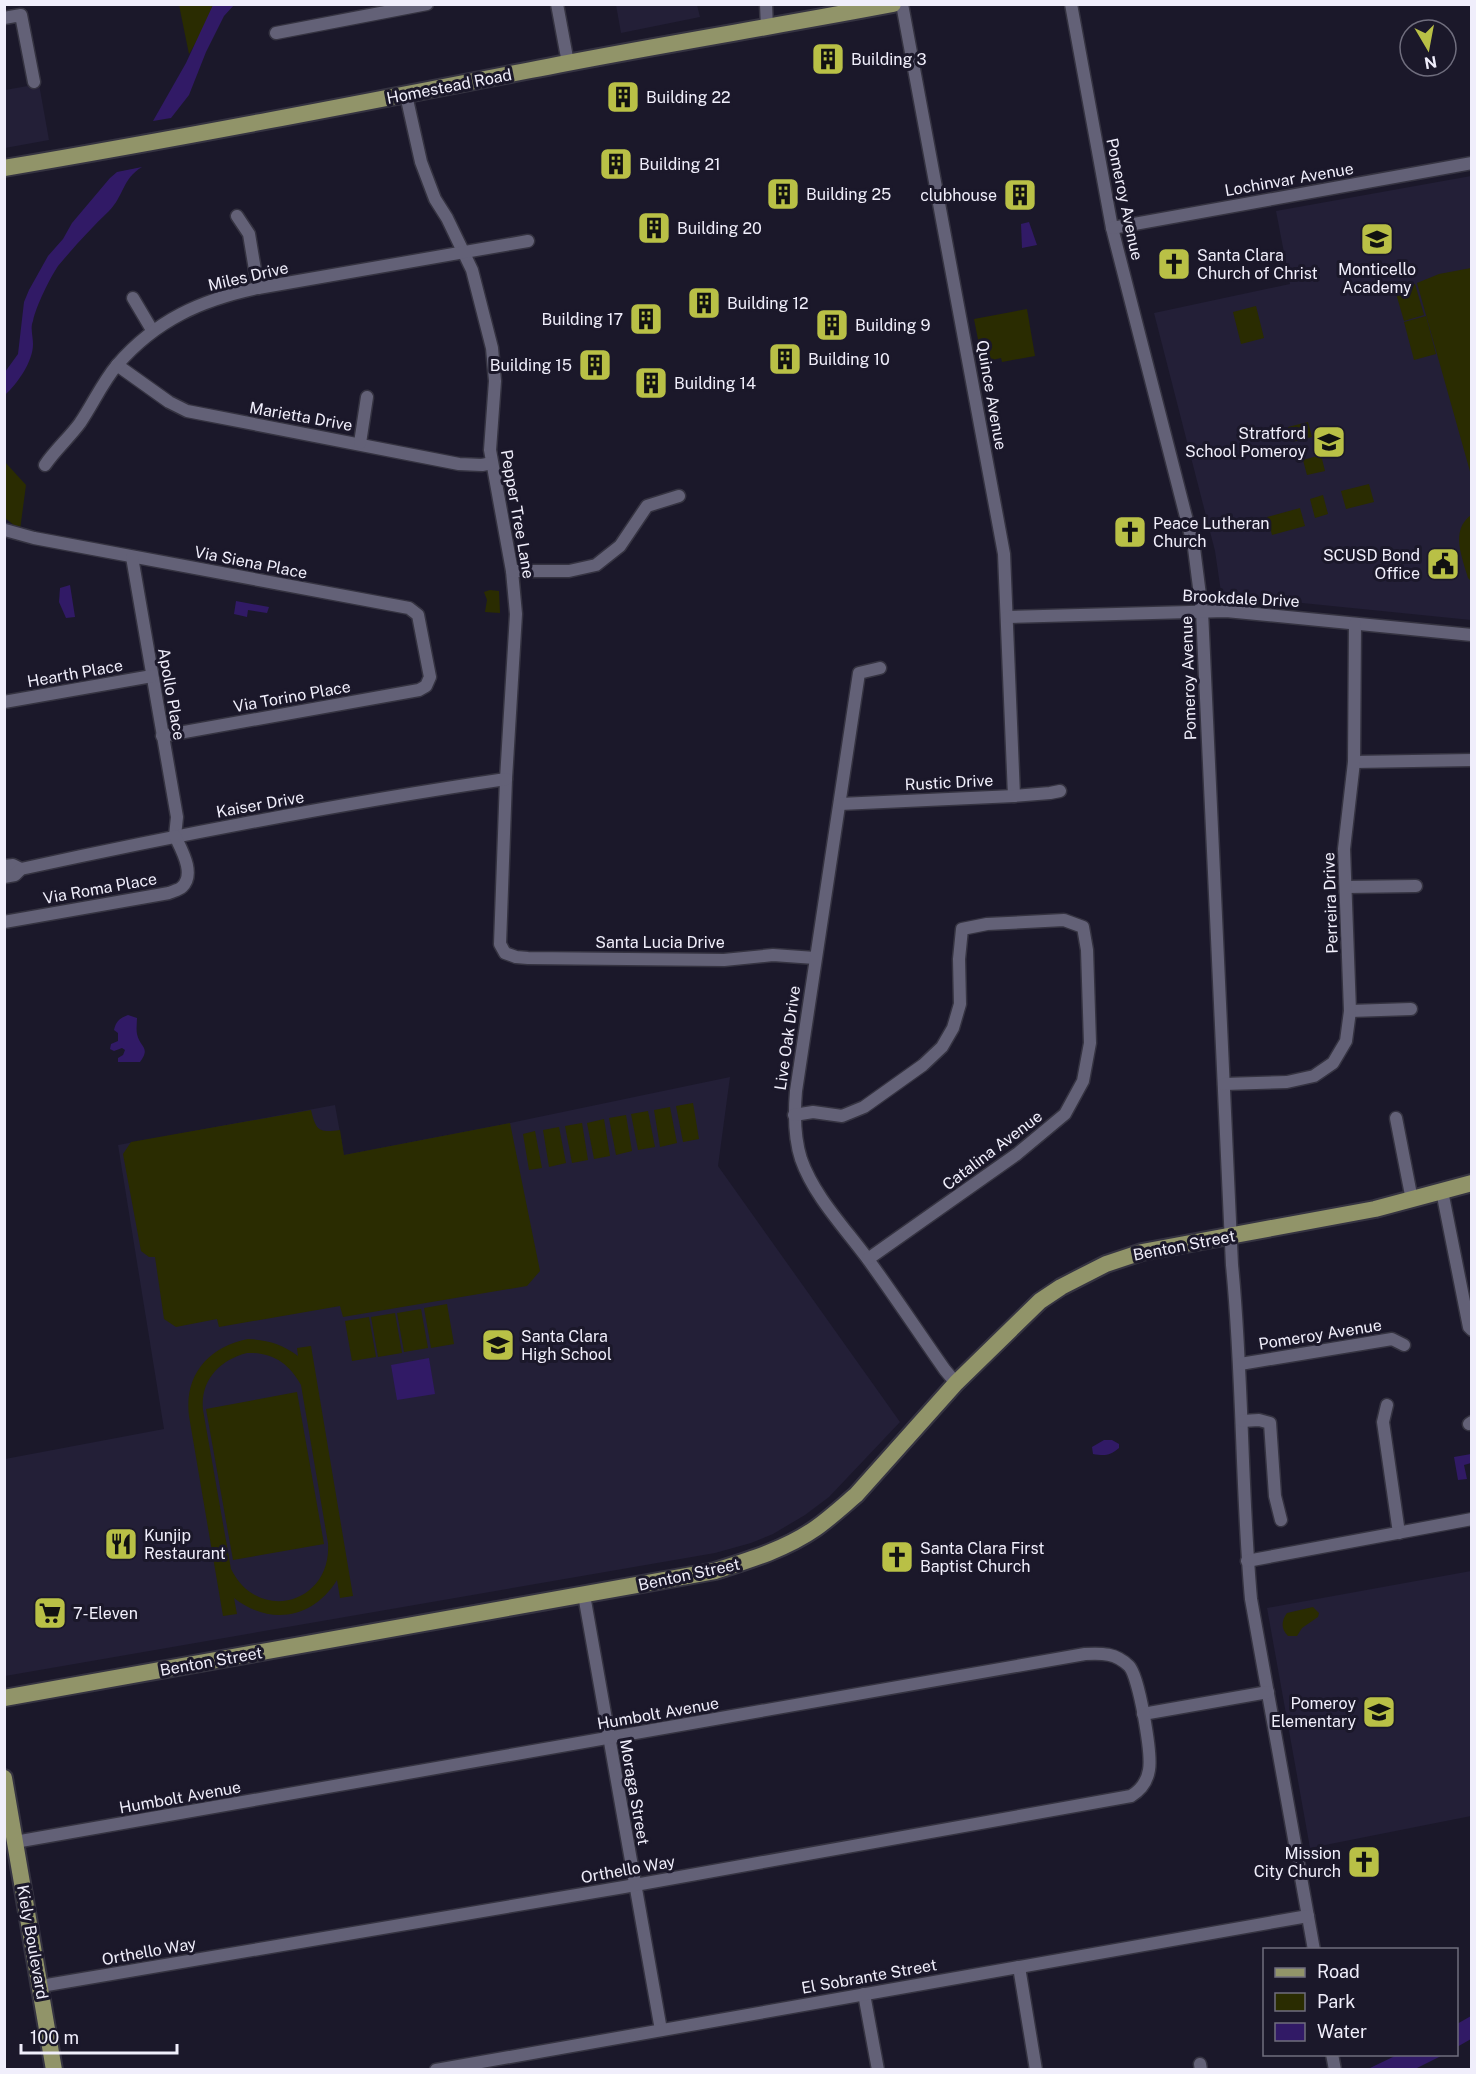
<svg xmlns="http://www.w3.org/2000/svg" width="1476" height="2074" font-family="'Public Sans',sans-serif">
<rect width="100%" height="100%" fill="#1b182a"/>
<g fill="#231f37">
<polygon points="616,5 697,5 700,17 621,33"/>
<polygon points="39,84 49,140 5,148 5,90"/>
<polygon points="1471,176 1471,620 1262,599 1222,599 1215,551 1154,313 1290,284 1276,211"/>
<polygon points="730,1077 718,1166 900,1422 829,1497 805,1515 773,1534 751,1543 715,1553 5,1676 5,1459 164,1429 118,1145 335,1105 344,1155 510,1123"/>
<polygon points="1471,1571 1471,1816 1310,1848 1267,1608"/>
</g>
<g fill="#2a2c01" fill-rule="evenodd">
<polygon points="179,5 219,5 189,54"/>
<polygon points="1471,268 1472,268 1471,475 1417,283 1439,274"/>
<polygon points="1415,284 1424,315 1404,321 1395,290"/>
<polygon points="1256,306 1264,338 1241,344 1233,312"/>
<polygon points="1027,309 1035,356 1002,362 1001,358 988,361 989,364 983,365 974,319"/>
<polygon points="1426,316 1436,354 1414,360 1404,322"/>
<polygon points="1308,422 1312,437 1292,442 1288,427"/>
<polygon points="1321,455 1325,471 1307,475 1303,460"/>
<polygon points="4,461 26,485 20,530 5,518"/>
<polygon points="1369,484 1374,502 1346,509 1341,491"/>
<polygon points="1323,495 1328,514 1315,518 1310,499"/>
<polygon points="1300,508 1305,526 1272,535 1267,517"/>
<path d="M1471 515V581L1468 578C1462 556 1450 531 1471 515Z"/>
<polygon points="490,590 499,591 500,613 485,612 487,600 484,592"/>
<polygon points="693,1103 699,1139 683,1142 676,1106"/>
<polygon points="670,1107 677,1143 660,1147 654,1110"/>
<path d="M311 1110C316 1131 319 1133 340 1130L344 1155 510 1123 540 1271 527 1286 343 1317 340 1306 219 1327 217 1319 176 1327 164 1319 155 1257H149L141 1251 123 1154 131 1142Z"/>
<polygon points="648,1111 655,1147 638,1150 631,1114"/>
<polygon points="626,1115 632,1151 616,1155 609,1118"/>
<polygon points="604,1119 610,1156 594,1159 587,1123"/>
<polygon points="582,1123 588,1160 572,1163 565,1126"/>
<polygon points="559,1127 566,1163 549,1167 543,1130"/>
<polygon points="535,1131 542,1168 529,1170 523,1134"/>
<polygon points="447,1304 454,1344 431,1348 424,1308"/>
<polygon points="421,1309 428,1348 404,1352 397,1313"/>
<polygon points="395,1313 402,1353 378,1357 371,1317"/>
<polygon points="369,1317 376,1357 352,1361 345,1321"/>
<path d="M248 1339C268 1340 282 1344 298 1356L297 1348 311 1346 353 1596 340 1598 337 1580C313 1619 270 1626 234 1598L237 1614 223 1616 189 1416C184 1375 208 1347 248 1339ZM247 1353C272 1352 289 1363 301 1385L328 1543C332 1604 258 1624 231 1569L203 1410C200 1381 219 1360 247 1353Z"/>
<polygon points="297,1392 324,1544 233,1560 206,1409"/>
<path d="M1313 1607 1319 1613 1318 1617 1302 1628 1297 1636H1288C1281 1629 1281 1621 1287 1613Z"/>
</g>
<g fill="#311a66">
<polygon points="213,5 234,5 224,16 206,52 189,95 171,118 153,121 186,63"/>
<path d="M142 167C122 179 124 196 109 211 91 228 74 247 58 266 50 278 36 306 33 321 30 328 33 336 33 344 33 362 17 384 5 395V372L18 354 24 302 29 290 48 256 63 239 72 223 110 178 117 172Z"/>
<polygon points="1029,222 1037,245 1022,248 1021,224"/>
<polygon points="70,585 75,617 66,618 59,602 60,588"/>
<polygon points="236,601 269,607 267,613 248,610 247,617 234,614"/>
<path d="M128 1015 137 1018C137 1023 136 1029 137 1034 140 1048 151 1047 140 1062H118V1058L123 1055 125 1050 122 1048 114 1051 110 1049 111 1044 118 1041V1033L114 1030C116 1021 120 1018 128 1015Z"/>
<polygon points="429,1358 435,1394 397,1400 391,1365"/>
<path d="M1104 1440H1112L1119 1444V1448C1110 1456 1104 1456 1093 1454L1092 1447Z"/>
<polygon points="1471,1454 1471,1463 1464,1465 1467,1479 1458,1480 1454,1457"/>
<polygon points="1471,2016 1471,2039 1457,2047 1457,2024"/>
<polygon points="1399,2054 1443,2054 1443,2055 1415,2069 1368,2069"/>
</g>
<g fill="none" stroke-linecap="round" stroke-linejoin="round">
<g stroke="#353341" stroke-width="15">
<g id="minor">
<polyline points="557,4 568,63"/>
<polyline points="766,4 767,28"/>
<polyline points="902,4 1004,554 1014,796"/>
<path d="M1071 4 1112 228 1194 548 1202 611 1232 1265C1243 1376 1241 1488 1251 1599L1314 1950"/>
<polyline points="4,18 21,15 34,82"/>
<polyline points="276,33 427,4"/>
<polyline points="406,95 421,162 435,199 447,218 472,270 492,348 495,381 490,450 512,571 516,614 506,779 500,944 505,953 516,957 528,958 724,960 773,955 815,958"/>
<polyline points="237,216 249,234 258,288"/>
<polyline points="1112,228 1472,163"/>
<polyline points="133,298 152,330"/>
<polyline points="117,365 169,402 187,411 459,464 482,465 492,463"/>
<polyline points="360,443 367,397"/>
<path d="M45 465C55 450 69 438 80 423 93 404 102 383 117 365 156 320 201 300 258 288L528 241"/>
<polyline points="5,530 34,538 409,608 418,615 430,677 426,686 419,690 162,736"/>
<polyline points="132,557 177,817 175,836"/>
<polyline points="512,571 569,571 596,565 620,546 647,506 679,496"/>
<polyline points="1007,617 1226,611 1472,635"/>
<path d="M880 668 859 673 796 1091C794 1114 794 1137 801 1159 814 1196 844 1227 867 1258 894 1295 919 1333 945 1370L956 1383"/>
<polyline points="4,702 152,676"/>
<polyline points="1354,762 1472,760"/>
<polyline points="840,804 1014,796 1050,793 1060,791"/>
<polyline points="4,866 13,865 21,869"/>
<path d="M4 877 15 875 21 869C182 834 343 803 506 779"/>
<polyline points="1346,887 1416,886"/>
<path d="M4 922 169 893C173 891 179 890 182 887 196 874 181 849 175 836"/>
<polyline points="1350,1011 1411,1009"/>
<polyline points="1224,1084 1287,1082 1314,1076 1333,1063 1346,1041 1350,1011 1344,849 1354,762 1355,624"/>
<polyline points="794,1115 813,1112 842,1116 864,1107 923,1065 942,1047 953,1028 960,1004 959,959 962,929 987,924 1064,920 1083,927 1087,950 1090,1043 1083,1081 1065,1114 1017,1154 868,1259"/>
<polyline points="1396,1118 1412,1200"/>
<polyline points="1442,1191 1469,1327 1472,1330"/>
<polyline points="1240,1364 1392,1339 1404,1345"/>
<polyline points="1387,1405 1383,1422 1399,1533"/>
<polyline points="1242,1421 1259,1420 1270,1423 1275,1496 1281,1520"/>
<polyline points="1469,1424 1472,1422"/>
<polyline points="1247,1561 1472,1519"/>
<polyline points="584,1595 661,2030"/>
<polyline points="1143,1714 1268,1692"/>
<path d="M15 1842 1085 1654C1102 1653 1116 1653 1129 1666 1139 1676 1152 1754 1149 1770 1147 1782 1141 1790 1131 1796L624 1887 41 1986"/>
<polyline points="1019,1967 1036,2070"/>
<polyline points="864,1994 878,2070"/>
<polyline points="1332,2054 1335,2070"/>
<polyline points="1200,2064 1201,2070"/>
<polyline points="436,2070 1308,1916"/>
</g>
</g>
<g stroke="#353341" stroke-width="20">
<g id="major">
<path d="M4 168C181 138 356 104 531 70 651 46 772 27 893 4"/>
<path d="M4 1698 715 1571C750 1560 786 1549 816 1528 830 1518 843 1506 856 1495L956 1383 1040 1301 1061 1287 1106 1264 1142 1252 1375 1209 1472 1183"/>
<polyline points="4,1778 54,2070"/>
</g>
</g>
<use href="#minor" stroke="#636177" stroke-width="12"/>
<use href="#major" stroke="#919469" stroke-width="16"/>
</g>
<defs>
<g id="building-square" transform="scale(1.725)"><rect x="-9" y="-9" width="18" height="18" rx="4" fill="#b9c046" stroke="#1b182a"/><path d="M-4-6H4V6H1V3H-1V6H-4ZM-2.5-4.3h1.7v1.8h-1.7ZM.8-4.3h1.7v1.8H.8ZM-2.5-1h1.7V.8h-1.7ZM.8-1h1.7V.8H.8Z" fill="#111"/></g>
<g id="school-square" transform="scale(1.725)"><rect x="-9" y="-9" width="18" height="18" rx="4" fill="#b9c046" stroke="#1b182a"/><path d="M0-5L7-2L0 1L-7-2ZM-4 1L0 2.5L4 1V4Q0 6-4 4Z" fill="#111"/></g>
<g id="church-square" transform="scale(1.725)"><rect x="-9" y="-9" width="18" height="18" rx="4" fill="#b9c046" stroke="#1b182a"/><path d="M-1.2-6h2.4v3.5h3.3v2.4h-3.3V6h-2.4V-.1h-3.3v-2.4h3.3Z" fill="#111"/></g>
<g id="civic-square" transform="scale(1.725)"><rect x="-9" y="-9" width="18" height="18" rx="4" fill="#b9c046" stroke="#1b182a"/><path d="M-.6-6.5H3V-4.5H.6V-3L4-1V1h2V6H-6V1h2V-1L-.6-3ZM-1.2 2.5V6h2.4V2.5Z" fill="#111"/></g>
<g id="restaurant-square" transform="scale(1.725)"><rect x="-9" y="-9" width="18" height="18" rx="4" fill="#b9c046" stroke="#1b182a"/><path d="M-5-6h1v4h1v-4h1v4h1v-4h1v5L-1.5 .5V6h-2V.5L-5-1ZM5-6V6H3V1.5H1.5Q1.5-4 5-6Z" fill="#111"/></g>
<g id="supermarket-square" transform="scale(1.725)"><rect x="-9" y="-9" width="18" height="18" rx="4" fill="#b9c046" stroke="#1b182a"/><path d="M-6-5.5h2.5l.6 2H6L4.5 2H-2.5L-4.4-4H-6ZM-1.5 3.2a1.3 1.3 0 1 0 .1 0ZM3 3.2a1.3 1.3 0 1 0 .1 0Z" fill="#111"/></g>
</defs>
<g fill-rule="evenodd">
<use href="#building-square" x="828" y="59"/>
<use href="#building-square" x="623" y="97"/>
<use href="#building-square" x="616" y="164"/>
<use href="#building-square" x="783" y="194"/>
<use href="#building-square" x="1020" y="195"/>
<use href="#building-square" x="654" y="228"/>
<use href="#school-square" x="1377" y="239"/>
<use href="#church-square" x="1174" y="264"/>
<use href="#building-square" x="704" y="303"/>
<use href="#building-square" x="646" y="319"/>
<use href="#building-square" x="832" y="325"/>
<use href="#building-square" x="785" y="359"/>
<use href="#building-square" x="595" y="365"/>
<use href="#building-square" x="651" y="383"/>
<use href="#school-square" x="1329" y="442"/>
<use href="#church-square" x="1130" y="532"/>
<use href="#civic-square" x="1443" y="564"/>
<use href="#school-square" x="498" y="1345"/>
<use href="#restaurant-square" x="121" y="1544"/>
<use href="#church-square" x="897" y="1557"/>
<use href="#supermarket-square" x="50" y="1613"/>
<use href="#school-square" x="1379" y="1712"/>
<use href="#church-square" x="1364" y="1862"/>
</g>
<g text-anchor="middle" stroke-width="6" stroke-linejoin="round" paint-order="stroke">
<g font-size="16" fill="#f0eefb" stroke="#1b182a" text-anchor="start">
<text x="851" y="65">Building 3</text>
<text x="646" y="103">Building 22</text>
<text x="639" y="170">Building 21</text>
<text x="806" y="200">Building 25</text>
<text x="997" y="201" text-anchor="end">clubhouse</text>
<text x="677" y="234">Building 20</text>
<text x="1197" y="261">Santa Clara<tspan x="1197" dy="18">Church of Christ</tspan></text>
<text x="1377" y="275" text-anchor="middle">Monticello<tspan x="1377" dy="18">Academy</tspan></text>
<text x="727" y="309">Building 12</text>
<text x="623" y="325" text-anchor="end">Building 17</text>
<text x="855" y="331">Building 9</text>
<text x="808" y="365">Building 10</text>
<text x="572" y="371" text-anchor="end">Building 15</text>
<text x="674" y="389">Building 14</text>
<text x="1306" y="439" text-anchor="end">Stratford<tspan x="1306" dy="18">School Pomeroy</tspan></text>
<text x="1153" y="529">Peace Lutheran<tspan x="1153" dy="18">Church</tspan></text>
<text x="1420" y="561" text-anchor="end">SCUSD Bond<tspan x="1420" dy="18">Office</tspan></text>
<text x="521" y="1342">Santa Clara<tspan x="521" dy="18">High School</tspan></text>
<text x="144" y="1541">Kunjip<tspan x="144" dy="18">Restaurant</tspan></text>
<text x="920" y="1554">Santa Clara First<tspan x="920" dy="18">Baptist Church</tspan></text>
<text x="73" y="1619">7-Eleven</text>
<text x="1356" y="1709" text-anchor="end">Pomeroy<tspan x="1356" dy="18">Elementary</tspan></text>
<text x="1341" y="1859" text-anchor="end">Mission<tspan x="1341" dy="18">City Church</tspan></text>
</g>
<g font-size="16" fill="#f0eefb" stroke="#1b182a">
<text transform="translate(449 86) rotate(-11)" y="6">Homestead Road</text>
<text transform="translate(1289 179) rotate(-10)" y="6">Lochinvar Avenue</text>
<text transform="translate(1125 199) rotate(78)" y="6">Pomeroy Avenue</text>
<text transform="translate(248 276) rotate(-13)" y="6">Miles Drive</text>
<text transform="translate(992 395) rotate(80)" y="6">Quince Avenue</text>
<text transform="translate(301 416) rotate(10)" y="6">Marietta Drive</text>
<text transform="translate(518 514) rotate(80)" y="6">Pepper Tree Lane</text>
<text transform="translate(251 562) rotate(11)" y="6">Via Siena Place</text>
<text transform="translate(1241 598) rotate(3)" y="6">Brookdale Drive</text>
<text transform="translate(75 673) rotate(-10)" y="6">Hearth Place</text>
<text transform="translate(1188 678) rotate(-92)" y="6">Pomeroy Avenue</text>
<text transform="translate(172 694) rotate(80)" y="6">Apollo Place</text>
<text transform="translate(292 696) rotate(-10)" y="6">Via Torino Place</text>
<text transform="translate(949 782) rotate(-3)" y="6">Rustic Drive</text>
<text transform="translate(260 804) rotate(-10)" y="6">Kaiser Drive</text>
<text transform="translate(100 888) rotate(-10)" y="6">Via Roma Place</text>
<text transform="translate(1330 903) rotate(-92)" y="6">Perreira Drive</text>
<text x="660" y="948">Santa Lucia Drive</text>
<text transform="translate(787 1038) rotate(-82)" y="6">Live Oak Drive</text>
<text transform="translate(992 1150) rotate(-37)" y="6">Catalina Avenue</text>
<text transform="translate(1184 1245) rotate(-11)" y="6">Benton Street</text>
<text transform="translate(1320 1334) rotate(-9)" y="6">Pomeroy Avenue</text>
<text transform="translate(689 1574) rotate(-12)" y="6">Benton Street</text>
<text transform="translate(211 1661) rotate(-10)" y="6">Benton Street</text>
<text transform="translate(658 1713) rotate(-10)" y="6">Humbolt Avenue</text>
<text transform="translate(635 1792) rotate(80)" y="6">Moraga Street</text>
<text transform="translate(180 1797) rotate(-10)" y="6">Humbolt Avenue</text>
<text transform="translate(628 1869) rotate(-10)" y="6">Orthello Way</text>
<text transform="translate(33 1942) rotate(80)" y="6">Kiely Boulevard</text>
<text transform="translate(149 1951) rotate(-10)" y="6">Orthello Way</text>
<text transform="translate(869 1976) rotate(-10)" y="6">El Sobrante Street</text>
</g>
</g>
<rect width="1476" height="2074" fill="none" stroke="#f0eefb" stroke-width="12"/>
<rect x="1263" y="1948" width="195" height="108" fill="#1b182a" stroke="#706e7e" stroke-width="1.5"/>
<rect x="1275" y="1968" width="30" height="9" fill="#919469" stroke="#706e7e" stroke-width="1.5"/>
<text x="1317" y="1978" font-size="18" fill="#f0eefb">Road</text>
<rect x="1275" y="1993" width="30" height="18" fill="#2a2c01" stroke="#706e7e" stroke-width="1.5"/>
<text x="1317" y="2008" font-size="18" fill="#f0eefb">Park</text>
<rect x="1275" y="2023" width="30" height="18" fill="#311a66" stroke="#706e7e" stroke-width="1.5"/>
<text x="1317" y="2038" font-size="18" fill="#f0eefb">Water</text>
<g transform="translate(1428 48) rotate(170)"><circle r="28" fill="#1b182a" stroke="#706e7e" stroke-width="1.5"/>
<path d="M0-4.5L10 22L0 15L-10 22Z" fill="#b9c046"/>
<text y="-9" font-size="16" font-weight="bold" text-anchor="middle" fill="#f0eefb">N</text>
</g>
<path d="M21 2044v9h156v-9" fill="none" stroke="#f0eefb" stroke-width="3"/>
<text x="30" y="2044" font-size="18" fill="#f0eefb" stroke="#1b182a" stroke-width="4.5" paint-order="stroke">100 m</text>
</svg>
